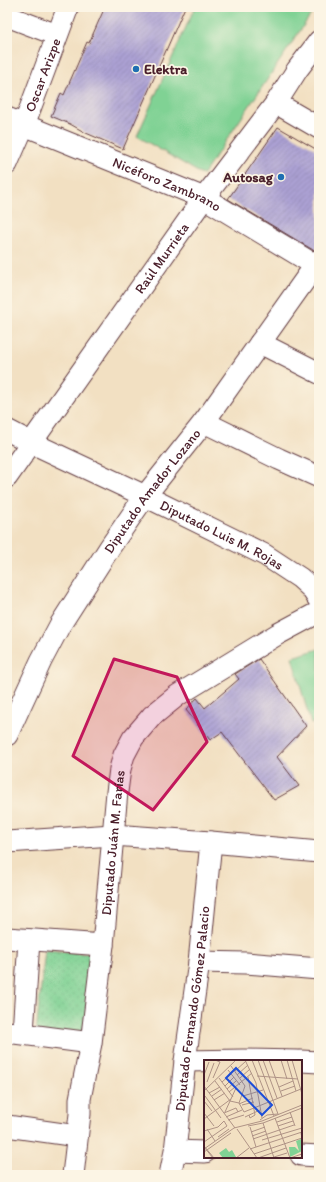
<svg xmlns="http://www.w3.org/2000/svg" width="326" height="1182" font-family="Itim,sans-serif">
<defs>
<pattern id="grass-dots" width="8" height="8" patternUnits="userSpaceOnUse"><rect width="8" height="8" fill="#80d294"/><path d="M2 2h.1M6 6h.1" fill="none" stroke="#70b480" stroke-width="1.8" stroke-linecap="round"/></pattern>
<pattern id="building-hatch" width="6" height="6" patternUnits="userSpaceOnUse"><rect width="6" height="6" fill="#aca1d4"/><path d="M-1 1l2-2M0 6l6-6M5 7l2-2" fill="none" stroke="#8e83ac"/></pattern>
</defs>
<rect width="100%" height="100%" fill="#fcf5e5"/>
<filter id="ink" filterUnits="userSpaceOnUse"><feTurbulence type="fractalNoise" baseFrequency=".025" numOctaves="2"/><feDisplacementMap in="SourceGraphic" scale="8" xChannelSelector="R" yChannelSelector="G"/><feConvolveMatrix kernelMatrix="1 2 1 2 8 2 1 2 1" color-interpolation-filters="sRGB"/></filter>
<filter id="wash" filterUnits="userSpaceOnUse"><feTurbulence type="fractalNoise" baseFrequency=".012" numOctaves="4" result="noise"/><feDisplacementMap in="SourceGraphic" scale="16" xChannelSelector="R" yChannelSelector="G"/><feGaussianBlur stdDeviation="0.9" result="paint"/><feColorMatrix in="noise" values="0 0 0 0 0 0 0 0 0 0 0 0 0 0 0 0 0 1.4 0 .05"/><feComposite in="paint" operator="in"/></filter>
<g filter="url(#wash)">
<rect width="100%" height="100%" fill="#f2e0c2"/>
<polygon fill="url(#grass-dots)" stroke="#657860" points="45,950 92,954 83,1038 36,1033"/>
<g fill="#80d294" stroke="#657860">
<polygon points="195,7 316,7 203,175 137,136"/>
<polygon points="319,649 319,721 311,724 292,657"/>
</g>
<g id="blocks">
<g fill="url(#building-hatch)">
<polygon points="105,7 185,7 123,149 86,133 70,124 51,116 61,93 64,95 87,42 89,43"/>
<polygon points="278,127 319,151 319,248 313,250 228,199"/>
<polygon points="259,659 306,726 277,757 299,786 274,800 222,732 210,740 186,710 197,698 205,708 239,679 235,674"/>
</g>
</g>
</g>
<g filter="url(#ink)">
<use href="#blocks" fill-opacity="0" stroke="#633c42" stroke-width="1"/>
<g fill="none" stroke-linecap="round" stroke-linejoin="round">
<g stroke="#633c42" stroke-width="23">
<g id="minor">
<polyline points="7,16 57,35"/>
<polyline points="276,103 319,128"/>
<path id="s1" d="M7 118 204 198 315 265 319 267"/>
<path id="s2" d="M7 164 24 125 68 7"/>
<polyline points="260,343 319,373"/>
<polyline points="204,422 279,459 319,477"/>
<path id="s3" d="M7 430 32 443 145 496 265 555 300 578 311 588 319 600"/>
<path id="s4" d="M7 477 204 198 276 103 297 70 319 41"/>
<path id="s5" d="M7 735 41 661 60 625 110 547 145 496 204 422 319 260"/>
<polyline points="7,842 113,835 211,842 319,852"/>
<polyline points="7,938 103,945"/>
<polyline points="199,962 246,963 319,969"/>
<polyline points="7,1032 91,1043"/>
<polyline points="23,1033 29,940"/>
<polyline points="185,1061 243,1060 298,1061"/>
<polyline points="301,1061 319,1062"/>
<polyline points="7,1126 77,1136"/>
<polyline points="175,1151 205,1152"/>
<polyline points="301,1155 319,1156"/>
<path id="s6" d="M73 1175 80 1114V1099L91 1043 103 945 117 792 120 769 124 755 133 738 152 716 178 695 278 634 319 612"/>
<path id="s7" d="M170 1175 175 1151 185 1061 199 962 211 842"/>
</g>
</g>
<use href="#minor" stroke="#fff" stroke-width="21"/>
</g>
</g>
<path fill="#c2185b" fill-opacity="0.2" stroke="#c2185b" stroke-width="3" stroke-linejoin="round" d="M114 659 177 677 207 742 153 810 73 756Z"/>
<g fill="#1f6fb2" stroke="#fcf5e5" stroke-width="1.5">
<circle cx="136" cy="69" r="4"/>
<circle cx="281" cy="177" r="4"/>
</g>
<g text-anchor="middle" stroke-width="3.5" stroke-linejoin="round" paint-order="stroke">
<g font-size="14" font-weight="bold" fill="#4a1f2b" stroke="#fcf5e5" text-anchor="start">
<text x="144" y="74">Elektra</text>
<text x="273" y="182" text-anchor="end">Autosag</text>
</g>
<g font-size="14" fill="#4a1f2b" stroke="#fcf5e5">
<text dy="5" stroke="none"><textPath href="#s2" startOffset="96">Oscar Arizpe</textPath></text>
<text dy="5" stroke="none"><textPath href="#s1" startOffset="173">Nicéforo Zambrano</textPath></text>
<text dy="5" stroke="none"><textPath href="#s4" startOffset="268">Raúl Murrieta</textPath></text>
<text dy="5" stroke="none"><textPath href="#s5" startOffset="285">Diputado Amador Lozano</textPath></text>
<text dy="5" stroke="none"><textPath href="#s3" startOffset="239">Diputado Luis M. Rojas</textPath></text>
<text dy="5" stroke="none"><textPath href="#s6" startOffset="335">Diputado Juán M. Farías</textPath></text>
<text dy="5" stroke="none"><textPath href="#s7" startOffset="168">Diputado Fernando Gómez Palacio</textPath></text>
</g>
</g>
<g transform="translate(204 1060)">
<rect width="98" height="98" fill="#f2e0c2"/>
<path d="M97 79 98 91 86 97 85 87H91L95 91 92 81ZM22 88 25 92 28 90 32 97 19 98 15 93Z" fill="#80d294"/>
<path fill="none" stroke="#af9386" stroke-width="1" d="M41 0 52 23 58 58M48 0 70 56M54 0 74 54 63 55 56 60M59 0 73 38M65 0 78 36M77 0 83 19M83 0 92 31M88 0 98 34M27 6 41 26 35 43M24 10 36 25M31 11 42 1M0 15 5 2M33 15 44 5M53 16 94 19M44 17 51 55 46 58 45 55M9 18 16 2 11 0M15 18 29 37M36 18 46 9M11 21 26 41 35 43 40 52 97 29M3 22 10 3M18 22 27 14M0 26 31 68M21 26 30 17M75 27 89 21M23 29 32 21M0 31 32 0M77 31 91 26M25 32 48 13M5 33 16 27M1 36 17 58M8 36 18 29M39 36 59 30M10 40 21 33M0 41 8 51M35 44 49 38M38 45 50 42M21 52 32 28M86 52 91 66M0 53 10 66M20 53 32 48 34 52M22 57 38 50M41 57 56 50M71 58 86 98 98 94M0 59 27 39M24 60 40 55M73 62 88 57M59 63 70 98M44 66 59 63 98 48M74 66 89 61M46 67 52 87M3 69 11 81M33 69 53 98M0 71 14 67 20 61M47 72 61 67M48 76 62 71M14 77 25 69M49 79 90 65M58 80 98 68M0 82 23 66 20 61M0 86 10 98M0 87 9 98M0 89 30 68 58 61 98 45M46 89 98 72M0 92 27 73M50 94 98 78 97 73M70 97 83 93M32 98 45 88M54 98 82 88"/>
<path fill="#1d4ed8" fill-opacity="0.15" stroke="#1d4ed8" stroke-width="2" d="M32 8 68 45 58 55 22 18Z"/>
<rect width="98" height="98" fill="none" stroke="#4a1f2b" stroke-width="2"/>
</g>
<rect width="326" height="1182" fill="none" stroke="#fcf5e5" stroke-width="24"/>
</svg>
